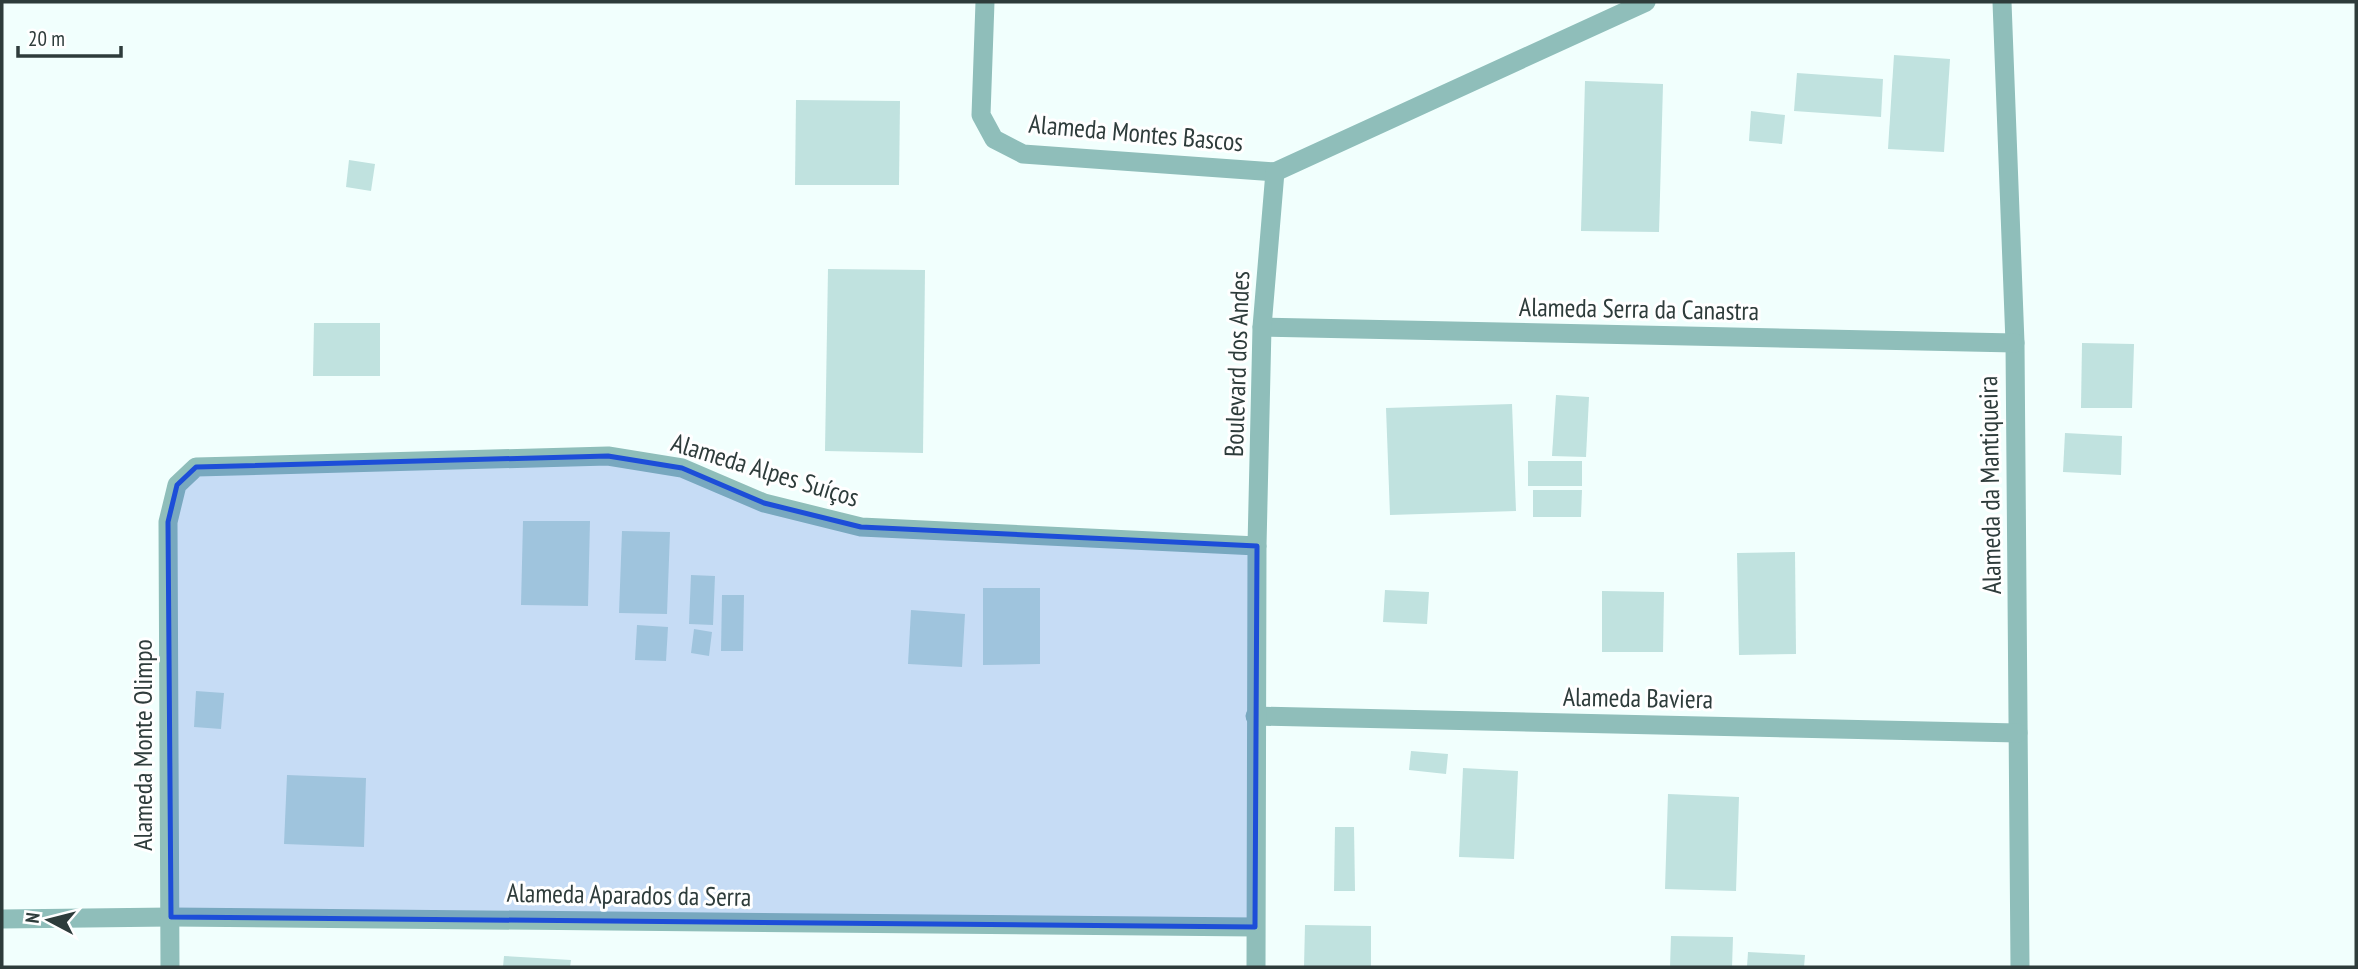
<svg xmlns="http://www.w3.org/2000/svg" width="2358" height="969" font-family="'PT Sans Narrow',sans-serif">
<rect width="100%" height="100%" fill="#f1fffd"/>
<g fill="#c0e2df">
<polygon points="1894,55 1950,59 1944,152 1888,149"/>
<polygon points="1797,73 1883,79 1881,117 1794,111"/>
<polygon points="1585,81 1663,84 1659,232 1581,231"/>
<polygon points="796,100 900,101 899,185 795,185"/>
<polygon points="1751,111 1785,115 1782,144 1749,141"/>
<polygon points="349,160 375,164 371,191 346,187"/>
<polygon points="828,269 925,270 923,453 825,451"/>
<polygon points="314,323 380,323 380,376 313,376"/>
<polygon points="2082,343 2134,344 2132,408 2081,408"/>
<polygon points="1556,395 1589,397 1586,457 1552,456"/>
<polygon points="1512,404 1516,511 1390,515 1386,408"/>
<polygon points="2065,433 2122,436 2121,475 2063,472"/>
<rect x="1528" y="461" width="54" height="25"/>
<polygon points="1533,490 1582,490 1581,517 1533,517"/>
<polygon points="523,521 590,521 588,606 521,605"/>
<polygon points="622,531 670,532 667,614 619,613"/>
<polygon points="1795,552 1796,654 1739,655 1737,553"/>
<polygon points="691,575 715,576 713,625 689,624"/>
<polygon points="983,588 1040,588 1040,664 983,665"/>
<polygon points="1385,590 1429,592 1427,624 1383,622"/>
<polygon points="1602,591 1664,592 1663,652 1602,652"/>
<polygon points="722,595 744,595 743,651 721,651"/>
<polygon points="911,610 965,614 962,667 908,664"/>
<polygon points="637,625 668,627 666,661 635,660"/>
<polygon points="694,629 712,632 709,656 691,653"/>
<polygon points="196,691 224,693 221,729 194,727"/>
<polygon points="1411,751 1448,754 1446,774 1409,770"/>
<polygon points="1463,768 1518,771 1514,859 1459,857"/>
<polygon points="287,775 366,778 364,847 284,844"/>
<polygon points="1668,794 1739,797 1736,891 1665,889"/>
<polygon points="1335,827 1354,827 1355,891 1334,891"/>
<polygon points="1305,925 1371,926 1371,967 1304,967"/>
<polygon points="1671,936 1733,937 1732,967 1670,967"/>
<polygon points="1748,952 1805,955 1804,967 1747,967"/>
<polygon points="504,956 571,960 570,967 503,967"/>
</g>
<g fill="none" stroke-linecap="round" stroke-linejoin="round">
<g stroke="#8fbeba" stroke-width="19">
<polyline points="985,2 981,115 994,139 1023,154 1275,172"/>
<polyline points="2002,2 2015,343 2020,967"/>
<polyline points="1262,327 2015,343"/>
<polyline points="1255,716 2018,733"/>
<polyline points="2,919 171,917 1255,927"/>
<polyline points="170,967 168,522 177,485 196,467 608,456 682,468 764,503 861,527 1257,546"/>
<polyline points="1256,967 1257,546 1262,327 1275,172 1646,2"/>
</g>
</g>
<path fill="#1d4ed8" fill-opacity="0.2" stroke="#1d4ed8" stroke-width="5" stroke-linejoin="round" d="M608 456 682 468 764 503 861 527 1257 546 1255 927 171 917 168 522 177 485 196 467Z"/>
<g text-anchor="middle" stroke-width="6" stroke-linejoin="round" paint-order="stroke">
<g font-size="26" fill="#2e3c3b" stroke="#fff">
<text transform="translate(1136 133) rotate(5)" y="9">Alameda Montes Bascos</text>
<text transform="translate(1639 309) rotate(1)" y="9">Alameda Serra da Canastra</text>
<text transform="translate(1237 364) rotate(-88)" y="9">Boulevard dos Andes</text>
<text transform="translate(765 470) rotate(17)" y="9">Alameda Alpes Suíços</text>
<text transform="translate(1990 485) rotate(-91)" y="9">Alameda da Mantiqueira</text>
<text transform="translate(1638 698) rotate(1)" y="9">Alameda Baviera</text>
<text transform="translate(143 745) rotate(-90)" y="9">Alameda Monte Olimpo</text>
<text transform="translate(629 895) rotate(1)" y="9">Alameda Aparados da Serra</text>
</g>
</g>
<rect width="2358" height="969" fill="none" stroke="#2e3c3b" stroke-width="7"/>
<g transform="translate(49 920) rotate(277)" stroke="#ffffff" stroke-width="5" paint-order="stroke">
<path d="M0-5L12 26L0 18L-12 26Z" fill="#2e3c3b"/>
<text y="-10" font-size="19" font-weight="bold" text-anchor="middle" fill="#2e3c3b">N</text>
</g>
<path d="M18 46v10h103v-10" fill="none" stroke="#2e3c3b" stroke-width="3.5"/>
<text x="28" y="46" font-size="21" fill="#2e3c3b" stroke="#ffffff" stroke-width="5" paint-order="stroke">20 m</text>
</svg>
